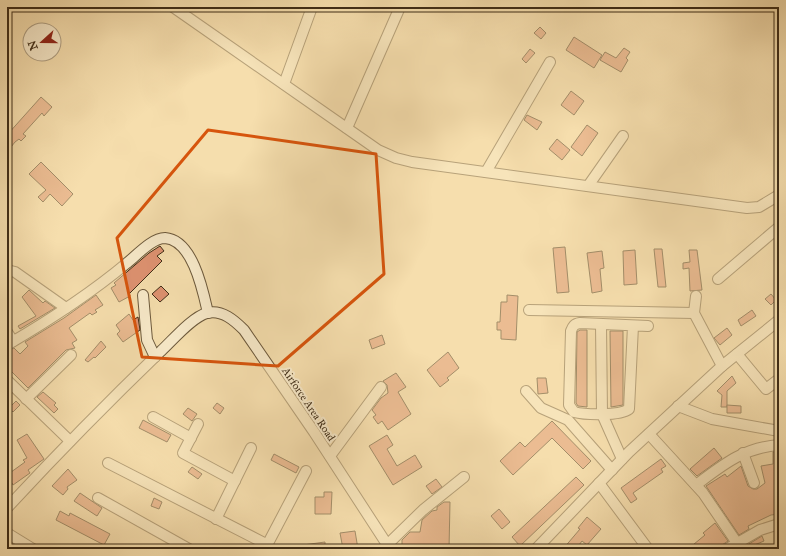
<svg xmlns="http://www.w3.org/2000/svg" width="786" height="556" font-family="'IM FELL Great Primer',serif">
<rect width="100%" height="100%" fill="#f5dead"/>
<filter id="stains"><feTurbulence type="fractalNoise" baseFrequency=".005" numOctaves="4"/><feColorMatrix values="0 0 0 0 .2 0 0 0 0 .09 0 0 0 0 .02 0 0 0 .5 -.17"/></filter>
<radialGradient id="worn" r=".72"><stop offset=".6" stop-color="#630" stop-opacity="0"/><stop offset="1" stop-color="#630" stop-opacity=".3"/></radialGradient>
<g fill="#de9271" stroke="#3f2d17">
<polygon points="540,27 546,33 541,39 534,33"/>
<polygon points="574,37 602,55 594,68 566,50"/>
<polygon points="624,48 630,52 626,58 628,60 621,72 600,60 605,52 616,58"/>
<polygon points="530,49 535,53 526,63 522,59"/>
<polygon points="571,91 584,101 574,115 561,105"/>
<polygon points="41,97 52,107 44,116 42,113 23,134 26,136 21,141 19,139 15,142 7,152 7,135"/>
<polygon points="527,115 542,122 537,130 524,120"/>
<polygon points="587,125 598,133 582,156 571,147"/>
<polygon points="557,139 570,150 562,160 549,149"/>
<polygon points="41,162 73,194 62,206 50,194 43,202 38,197 46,190 29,174"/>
<polygon points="160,246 164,251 157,256 162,261 129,294 130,296 119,302 111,288 116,285 114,283 149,253"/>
<polygon points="565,247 569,292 557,293 553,248"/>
<polygon points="654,249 662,249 666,287 658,287"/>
<polygon points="635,250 637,284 624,285 623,251"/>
<polygon points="689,250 697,250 702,290 690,291 689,268 683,269 683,263 690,262"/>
<polygon points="602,251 604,268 600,269 602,291 592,293 587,253"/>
<polygon points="161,286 169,294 160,302 152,294"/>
<polygon points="29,290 43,303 45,301 55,308 20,329 18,326 36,316 22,297"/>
<polygon points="771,294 776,300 771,305 765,299"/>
<polygon points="96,295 103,305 95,310 97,312 92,315 90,313 69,328 77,340 72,343 75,348 66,350 28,388 7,367 7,351 14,348 20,354 28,346 25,342 64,318"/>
<polygon points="507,295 518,296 516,340 501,339 501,330 497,330 497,322 500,322 501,302 507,302"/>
<polygon points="752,310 756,316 741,326 738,320"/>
<polygon points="129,314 133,320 138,317 140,330 123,342 117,334 120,331 116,325"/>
<polygon points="727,328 732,335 720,345 714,338"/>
<polygon points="580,330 587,330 587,407 578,406 576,403 577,332"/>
<polygon points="610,331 623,331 623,405 611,407"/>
<polygon points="382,335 385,344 372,349 369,340"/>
<polygon points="101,341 106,347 95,358 94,357 88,362 85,360"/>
<polygon points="448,352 459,368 447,378 449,380 440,387 427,370"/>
<polygon points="396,373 406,387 398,392 411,414 388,430 382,421 378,424 373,417 376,415 372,410 381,398 388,393 387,385 383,381"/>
<polygon points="732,376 736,383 727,391 727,407 721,407 722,395 717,391"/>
<polygon points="537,378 546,378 548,393 538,394"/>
<polygon points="43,392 56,403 54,405 58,409 54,413 37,397"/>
<polygon points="16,401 20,405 13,412 9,408"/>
<polygon points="217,403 224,408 220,414 213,408"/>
<polygon points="727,405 741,406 741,413 727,413"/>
<polygon points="188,408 197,414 192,421 183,414"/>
<polygon points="143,420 171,435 167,442 139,428"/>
<polygon points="552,421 591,461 583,469 552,438 513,475 500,461 520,442 525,447"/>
<polygon points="27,434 44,459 28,470 30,473 13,485 12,483 7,487 7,475 25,462 23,460 27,458 17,440"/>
<polygon points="387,435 393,445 387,449 397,466 415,455 422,467 393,485 369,446"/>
<polygon points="714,448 722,458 697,476 690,469"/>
<polygon points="773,452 778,452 779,514 771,515 748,526 749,529 739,535 706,486 725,474 727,477 741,466 748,486 753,489 757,489 765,483 761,466 773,464"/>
<polygon points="274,454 299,467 296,473 271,460"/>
<polygon points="661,459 666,466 661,469 663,472 633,493 637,499 631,503 621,488"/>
<polygon points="192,467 202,474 198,479 188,472"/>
<polygon points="68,469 77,480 67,487 68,489 63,495 52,486"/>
<polygon points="576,477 584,485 520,546 512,537"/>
<polygon points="436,479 442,487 432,494 426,486"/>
<polygon points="324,492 332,492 331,514 315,514 315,497 324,497"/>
<polygon points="80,493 102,508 97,516 74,501"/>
<polygon points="154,498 162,502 159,509 151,506"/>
<polygon points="444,502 450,502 449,549 402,549 402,540 410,532 420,532 422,520 432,511 437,510 437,507"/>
<polygon points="499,509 510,522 502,529 491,516"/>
<polygon points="60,511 69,516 70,513 110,534 104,545 56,520"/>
<polygon points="587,517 601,529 587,545 582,541 576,549 563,549 580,529 578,528"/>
<polygon points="715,523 728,541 722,545 721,549 688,549 705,535 703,533"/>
<polygon points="355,531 358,549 343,549 340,533"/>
<polygon points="762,536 764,541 745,549 744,547"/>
<polygon points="325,542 325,549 304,549 303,545"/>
</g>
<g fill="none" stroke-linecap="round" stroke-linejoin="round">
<g stroke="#6c593c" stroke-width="12">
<g id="minor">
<polyline points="7,7 9,7"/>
<polyline points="173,7 378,150 396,158 412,162 747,208 759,207 779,195"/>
<polyline points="284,84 312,7"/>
<polyline points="347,128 400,7"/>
<polyline points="486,172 550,62"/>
<polyline points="588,186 623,136"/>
<polyline points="7,270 15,272 66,308"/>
<polyline points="718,279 779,227"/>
<polyline points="143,295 147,340 155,357"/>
<polyline points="696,296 694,313 722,366"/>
<polyline points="529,310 694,313"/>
<polyline points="601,325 602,414 622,459"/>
<path d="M633 326 629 409C620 416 585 415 574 412L569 405 571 331C573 326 574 324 580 323L648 326"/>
<polyline points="7,332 13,341"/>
<path d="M7 345C48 321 90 294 127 263 137 255 152 238 165 238 193 240 203 291 208 313"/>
<polyline points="737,354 766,389 779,379"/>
<polyline points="7,380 70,441"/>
<polyline points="526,391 541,408 568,420 612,470"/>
<polyline points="26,399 71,355"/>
<polyline points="678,406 712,419 779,431"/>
<polyline points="153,417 191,438"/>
<polyline points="198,424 183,453 235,481"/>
<polyline points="649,434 703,493 737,543"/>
<polyline points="743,453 754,483"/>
<polyline points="330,456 381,387"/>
<polyline points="108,463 268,545"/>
<polyline points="599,483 648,549"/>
<path d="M696 485C724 464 743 448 779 445"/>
<polyline points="98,498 189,549"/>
<path d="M7 508C57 454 108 402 161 351 172 341 192 317 207 313 222 309 235 321 244 330L314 432 390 549"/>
<polyline points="216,519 251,448"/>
<polyline points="7,533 33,549"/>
<polyline points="387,545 423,510 464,477"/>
<polyline points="265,549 306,471"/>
<polyline points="536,549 629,452 722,366 779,320"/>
<polyline points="727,549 760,530 779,524"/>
</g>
</g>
<use href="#minor" stroke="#f8eaca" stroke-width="10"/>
</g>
<path d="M0 0H786V556H0ZM208 130 376 154 384 274 278 366 142 357 117 238Z" fill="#f5dead" fill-opacity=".55" fill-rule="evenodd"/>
<path fill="none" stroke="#d7550d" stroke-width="3" stroke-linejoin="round" d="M208 130 376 154 384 274 278 366 142 357 117 238Z"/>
<g text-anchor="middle" stroke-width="4" stroke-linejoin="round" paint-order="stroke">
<g font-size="11" fill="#3f2d17" stroke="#f8eaca">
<text transform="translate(309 404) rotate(56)" y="4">Airforce Area Road</text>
</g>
</g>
<rect width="786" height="556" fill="none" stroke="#f5dead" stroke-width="24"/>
<rect x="8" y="8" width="770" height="540" fill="none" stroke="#3f2d17" stroke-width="2"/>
<rect x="12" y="12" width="762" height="532" fill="none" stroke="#3f2d17"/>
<g transform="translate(42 42) rotate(249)"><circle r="19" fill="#f8eaca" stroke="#ae9e82"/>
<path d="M0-3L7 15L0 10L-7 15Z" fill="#8f2418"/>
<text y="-6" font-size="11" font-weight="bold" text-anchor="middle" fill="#3f2d17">N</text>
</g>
<rect width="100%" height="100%" filter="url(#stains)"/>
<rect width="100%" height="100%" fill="url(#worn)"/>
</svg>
